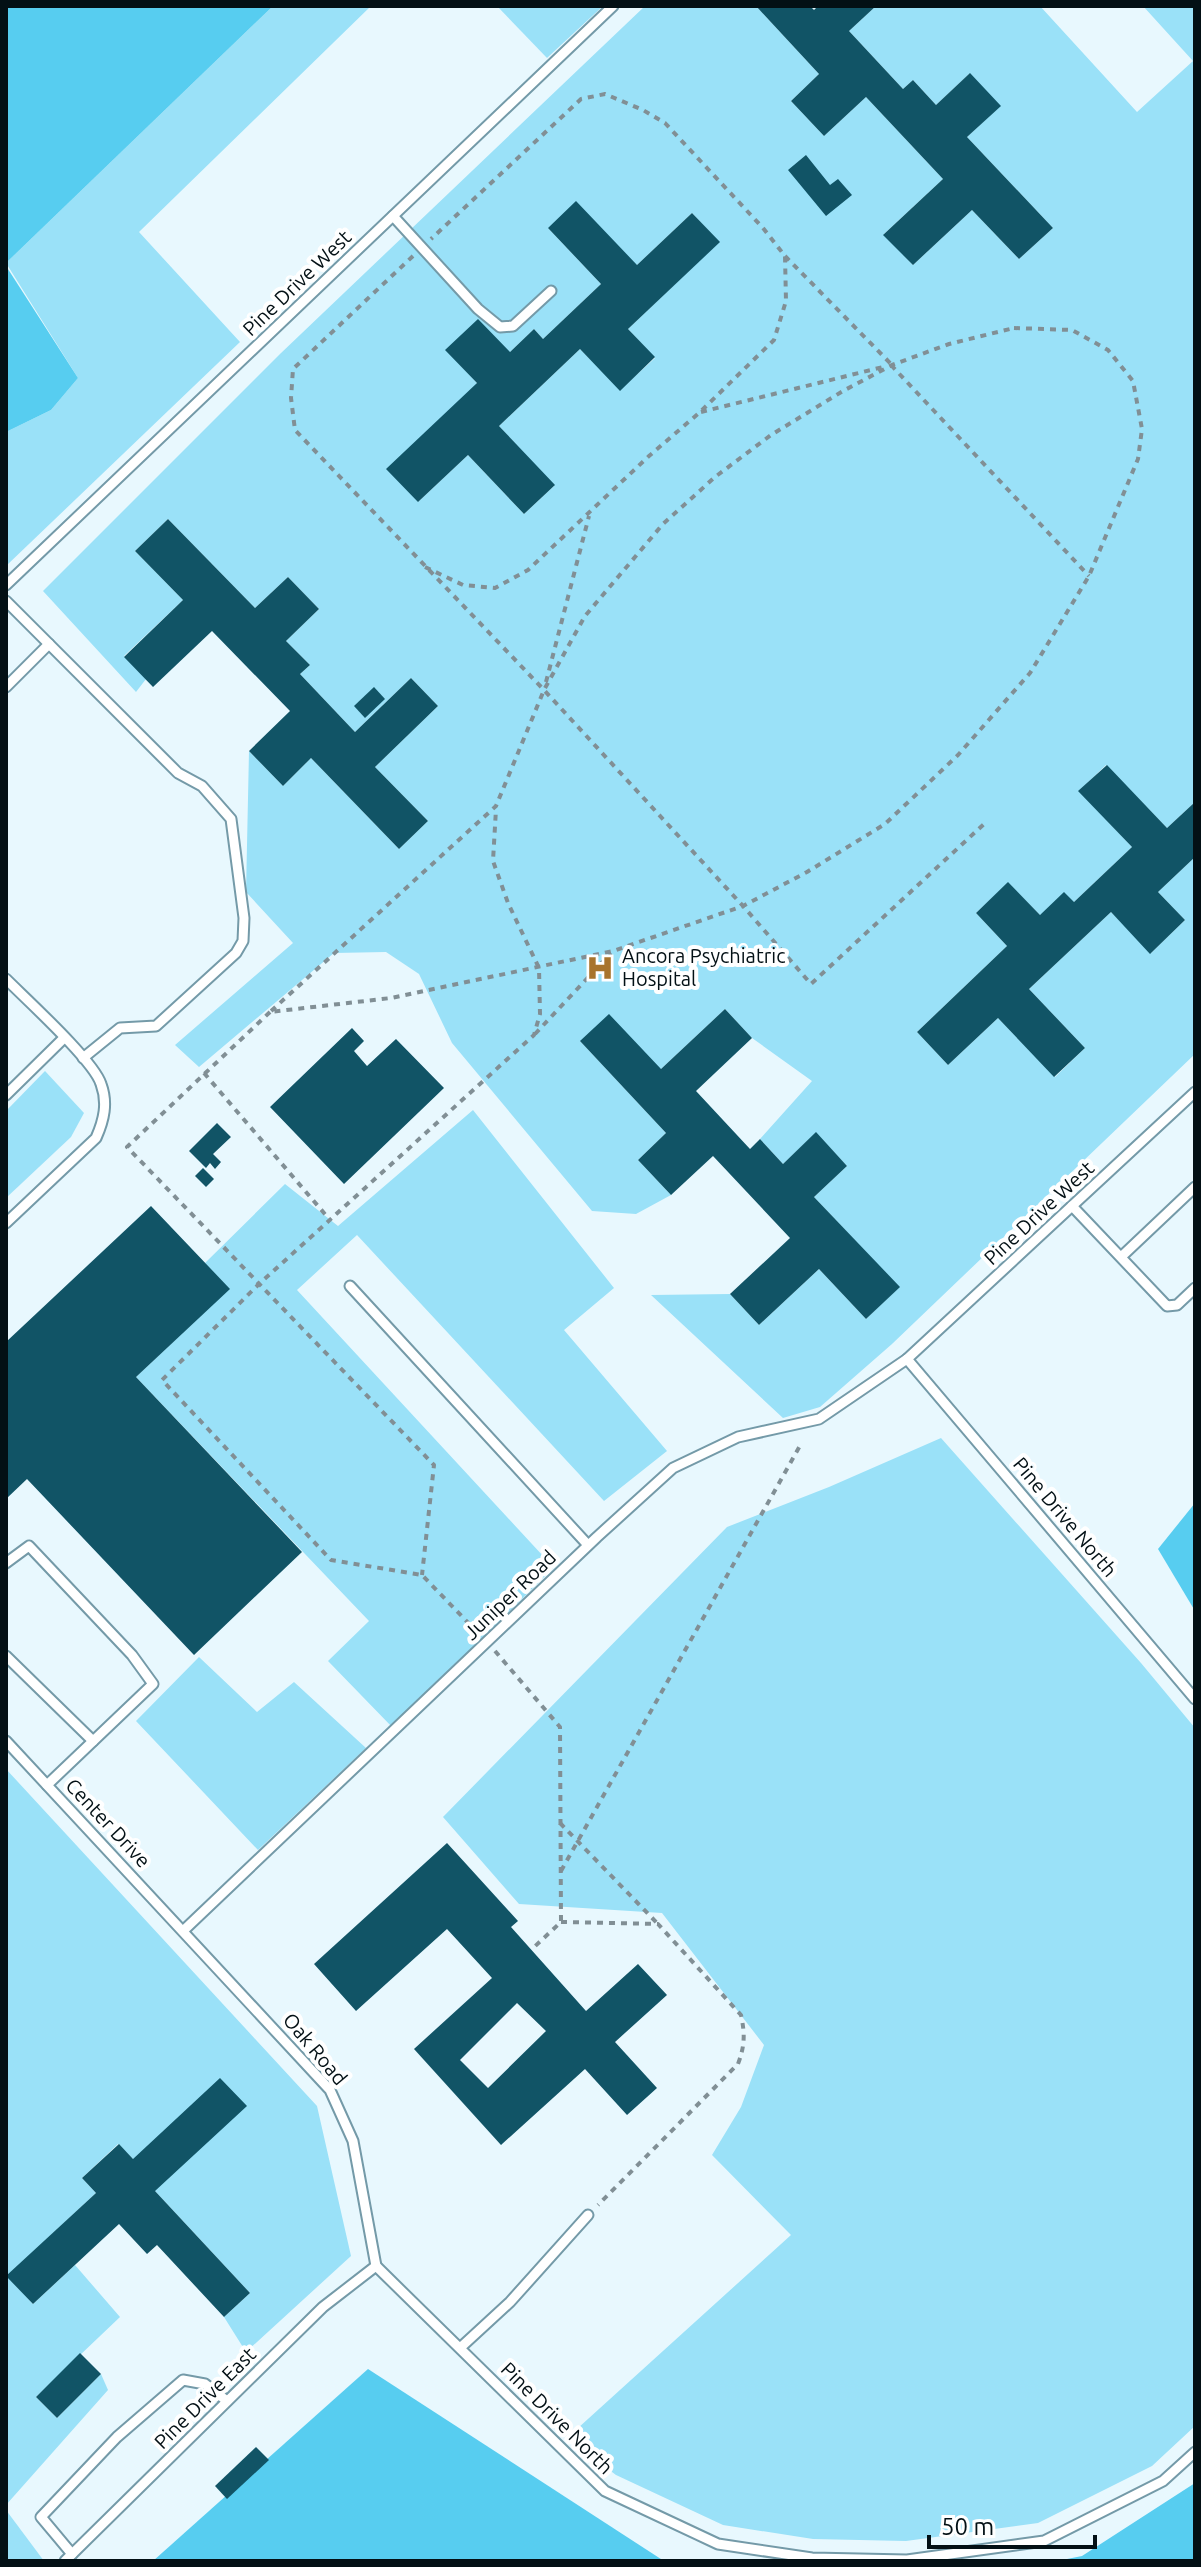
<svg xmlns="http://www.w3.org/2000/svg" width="1201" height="2567" font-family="Ubuntu,sans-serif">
<rect width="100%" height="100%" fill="#e8f8fe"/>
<g fill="#9ae1f8" fill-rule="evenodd">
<polygon points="273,6 371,6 139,232 240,342 6,566 6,432 51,410 78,378 6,263"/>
<polygon points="497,6 603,6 547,58"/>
<path d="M645 6H756L819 74 791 101 824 136 866 97 943 179 884 234 913 265 972 210 1019 259 1053 228 967 137 1000 106 969 74 936 105 913 80 903 89 849 31 876 6H1040L1137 112 1193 61 1143 6H1195V802L1167 828 1106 765 1079 791 1132 847 1074 902 1040 915 1008 883 976 913 1007 946 917 1032 948 1065 998 1018 1055 1077 1085 1048 1029 989 1111 912 1151 953 1185 920 1158 892 1195 857V1054L892 1344 820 1407 783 1418 651 1295 730 1294 759 1325 819 1269 866 1319 899 1287 814 1197 847 1166 816 1133 783 1164 760 1139 812 1081 752 1038 725 1009 661 1069 580 1041 666 1133 638 1160 671 1195 636 1214 592 1211 452 1043 419 974 386 952 334 953 199 1067 175 1045 293 943 246 892 249 751 283 786 311 758 399 849 428 821 375 767 438 706 411 678 355 732 300 674 310 665 286 641 319 609 288 577 255 608 168 519 135 551 183 600 124 656 146 679 136 692 43 591 280 354ZM692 213 719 242 628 329 655 358 620 390 580 349 499 426 554 486 524 514 468 455 418 502 477 383 446 350 510 352 534 329 543 339 601 284 548 228 637 265Z"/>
<polygon points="45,1071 84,1113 71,1137 6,1198 6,1111"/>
<polygon points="473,1110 614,1288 564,1330 667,1451 604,1501 357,1235 297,1290 544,1557 547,1574 393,1728 328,1661 369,1621 136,1377 229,1289 205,1263 285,1184 338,1226"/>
<polygon points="941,1438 1141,1663 1195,1728 1195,2426 1152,2466 1038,2523 906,2541 813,2539 723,2525 616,2475 567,2438 791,2235 712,2155 741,2107 764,2045 662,1913 519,1904 443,1817 727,1527 829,1487"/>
<polygon points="199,1657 257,1712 294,1682 366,1748 258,1850 136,1721"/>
<polygon points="6,1769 317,2106 351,2256 246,2352 224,2317 250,2293 155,2191 133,2159 118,2144 82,2178 96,2193 7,2276 33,2304 75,2265 120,2317 36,2397 57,2418 101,2374 108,2390 6,2505"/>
<polygon points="6,2510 44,2561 6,2561"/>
</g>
<g fill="#57cdf0">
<polygon points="6,6 273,6 6,263"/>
<polygon points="6,266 78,378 51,410 6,432"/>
<polygon points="1195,1503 1195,1611 1158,1549"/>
<polygon points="368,2369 664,2561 153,2561"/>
<polygon points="1195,2483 1195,2561 1057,2561 1082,2556"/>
</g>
<g fill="#115466" fill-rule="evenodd">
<polygon points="756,6 810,6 814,10 818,6 876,6 849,31 903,89 913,80 936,105 970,73 1001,106 967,137 1053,228 1019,259 972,210 913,265 883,235 943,179 866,97 824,136 791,101 819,74"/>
<polygon points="806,155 830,185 838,179 852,195 826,216 788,170"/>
<polygon points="576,201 637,265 692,213 720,242 628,329 655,357 620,391 580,349 499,426 555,485 524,514 468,455 418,502 386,469 477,383 445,350 478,319 510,352 534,329 543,339 601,284 548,228"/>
<polygon points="168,519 255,608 288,577 319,609 286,641 310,665 300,674 355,732 411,678 438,706 375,767 428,821 399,849 311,758 283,786 249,751 290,711 212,631 153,687 124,657 183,600 135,551"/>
<polygon points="374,687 385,699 365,718 354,706"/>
<polygon points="1107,765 1167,828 1195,802 1195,857 1158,892 1185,920 1150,954 1111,912 1029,989 1085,1048 1054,1077 998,1018 948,1065 917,1032 1007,946 976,913 1008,882 1040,915 1064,892 1074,902 1132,847 1078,791"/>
<polygon points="725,1009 752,1038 696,1091 750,1149 760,1139 783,1164 816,1132 847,1166 814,1197 900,1287 866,1319 819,1269 759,1325 730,1294 790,1238 713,1156 671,1195 638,1160 666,1133 580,1041 609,1014 661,1069"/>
<polygon points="352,1028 364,1041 354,1051 367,1066 396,1039 444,1088 344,1184 270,1107"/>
<polygon points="217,1123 231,1137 213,1154 221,1162 215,1169 210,1163 206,1168 189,1151"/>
<polygon points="203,1168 214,1179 206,1187 195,1176"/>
<polygon points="151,1206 230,1289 136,1377 302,1552 194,1655 27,1479 6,1499 6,1342"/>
<path d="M447 1843 518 1921 511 1927 586 2011 638 1964 667 1995 615 2042 657 2088 627 2115 585 2069 501 2145 414 2049 492 1978 447 1929 356 2011 314 1964ZM517 2003 546 2031 488 2088 460 2060Z"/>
<polygon points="220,2078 247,2106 155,2191 250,2293 224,2317 157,2245 147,2254 119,2224 33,2304 6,2276 96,2193 82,2178 119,2144 133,2159"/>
<polygon points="80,2353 101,2374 57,2418 36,2397"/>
<polygon points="256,2447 269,2460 227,2499 215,2486"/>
</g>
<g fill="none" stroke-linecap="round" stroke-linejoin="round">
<g stroke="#749aa8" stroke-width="13">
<g id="lane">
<polyline points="393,216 478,309 500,327 513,326 551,291"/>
<polyline points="6,585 613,6"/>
<polyline points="6,601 178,773 202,786 231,819 244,918 243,941 236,953 156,1026 120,1028 83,1058"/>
<polyline points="6,687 49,644"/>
<path d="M6 979C27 1000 94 1061 101 1084 108 1103 104 1120 96 1138L6 1223"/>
<polyline points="6,1095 64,1038"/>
<polyline points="1072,1206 1167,1306 1177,1305 1195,1288"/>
<polyline points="1121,1257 1195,1187"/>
<polyline points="350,1286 588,1545"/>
<polyline points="907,1359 1195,1699"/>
<polyline points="6,1563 29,1546 132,1655 153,1684 47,1785"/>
<polyline points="6,1656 93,1741"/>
<polyline points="6,1741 330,2090 353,2141 376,2266"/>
<polyline points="184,1930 597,1537 673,1468 738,1437 819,1419 907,1359 1195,1092"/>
<polyline points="376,2266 605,2491 718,2544 812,2558 907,2560 1044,2541 1163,2481 1195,2452"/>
<polyline points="460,2348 510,2302 588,2215"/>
<polyline points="72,2554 41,2517 117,2437 183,2380 205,2384 227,2401"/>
<polyline points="65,2561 323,2307 376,2266"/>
</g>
</g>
<g stroke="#818f95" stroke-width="4" stroke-dasharray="6 6" stroke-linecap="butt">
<polyline points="413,256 293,369 291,398 295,430 544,690 743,906 811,984 984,824"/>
<polyline points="785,256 892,365"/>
<polygon points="1014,328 1072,330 1108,350 1133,381 1142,429 1138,459 1089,576 1030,673 958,755 885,824 807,872 743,906 613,951 391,998 270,1012 496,806 544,690 585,616 663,524 715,477 771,435 843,391 892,365 949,344"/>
<polyline points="891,365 1089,576"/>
<polyline points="701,412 883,367"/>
<polyline points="425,567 463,585 495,588 528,570 649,456 699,413 774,340 786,301 785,256 763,228 665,123 643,110 605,94 581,99 431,239"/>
<polyline points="546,682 589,516"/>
<polyline points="270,1012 127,1147 434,1465 422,1575"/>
<polyline points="535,1034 611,953"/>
<polyline points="204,1073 330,1220"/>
<polyline points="478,1633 422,1575 331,1560 162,1380 259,1284 534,1035 540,1014 539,968 508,903 493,861 496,809"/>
<polyline points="495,1651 560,1727 561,1922 532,1949"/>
<polyline points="560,1823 658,1924"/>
<polyline points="561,1871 801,1444"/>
<path d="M561 1922 658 1924 741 2015C745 2034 745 2045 738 2064L598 2205"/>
</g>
<use href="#lane" stroke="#fff" stroke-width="9"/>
</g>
<defs>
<g id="hospital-bare" transform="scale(2.16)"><path d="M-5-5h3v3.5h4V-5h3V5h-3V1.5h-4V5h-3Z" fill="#a8742c" stroke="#fff" stroke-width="2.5" paint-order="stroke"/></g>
</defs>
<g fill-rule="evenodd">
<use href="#hospital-bare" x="600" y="968"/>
</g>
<g text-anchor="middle" stroke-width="8" stroke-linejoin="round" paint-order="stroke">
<g font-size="20" fill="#031015" stroke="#fff">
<text transform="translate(297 283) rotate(-44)" y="7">Pine Drive West</text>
<text transform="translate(1039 1213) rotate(-43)" y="7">Pine Drive West</text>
<text transform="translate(1065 1517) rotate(50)" y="7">Pine Drive North</text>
<text transform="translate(510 1595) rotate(-44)" y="7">Juniper Road</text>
<text transform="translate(108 1823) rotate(47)" y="7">Center Drive</text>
<text transform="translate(315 2049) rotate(50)" y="7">Oak Road</text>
<text transform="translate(205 2398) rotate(-45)" y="7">Pine Drive East</text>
<text transform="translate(557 2418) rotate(45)" y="7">Pine Drive North</text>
</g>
<g font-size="20" fill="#031015" stroke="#fff" text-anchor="start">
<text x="622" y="963">Ancora Psychiatric<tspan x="622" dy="23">Hospital</tspan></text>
</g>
</g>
<rect width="1201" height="2567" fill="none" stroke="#031015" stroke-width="16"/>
<path d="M929 2535v12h166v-12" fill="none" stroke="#031015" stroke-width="4"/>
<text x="941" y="2535" font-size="24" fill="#031015" stroke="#ffffff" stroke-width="6" paint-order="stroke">50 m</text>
</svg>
